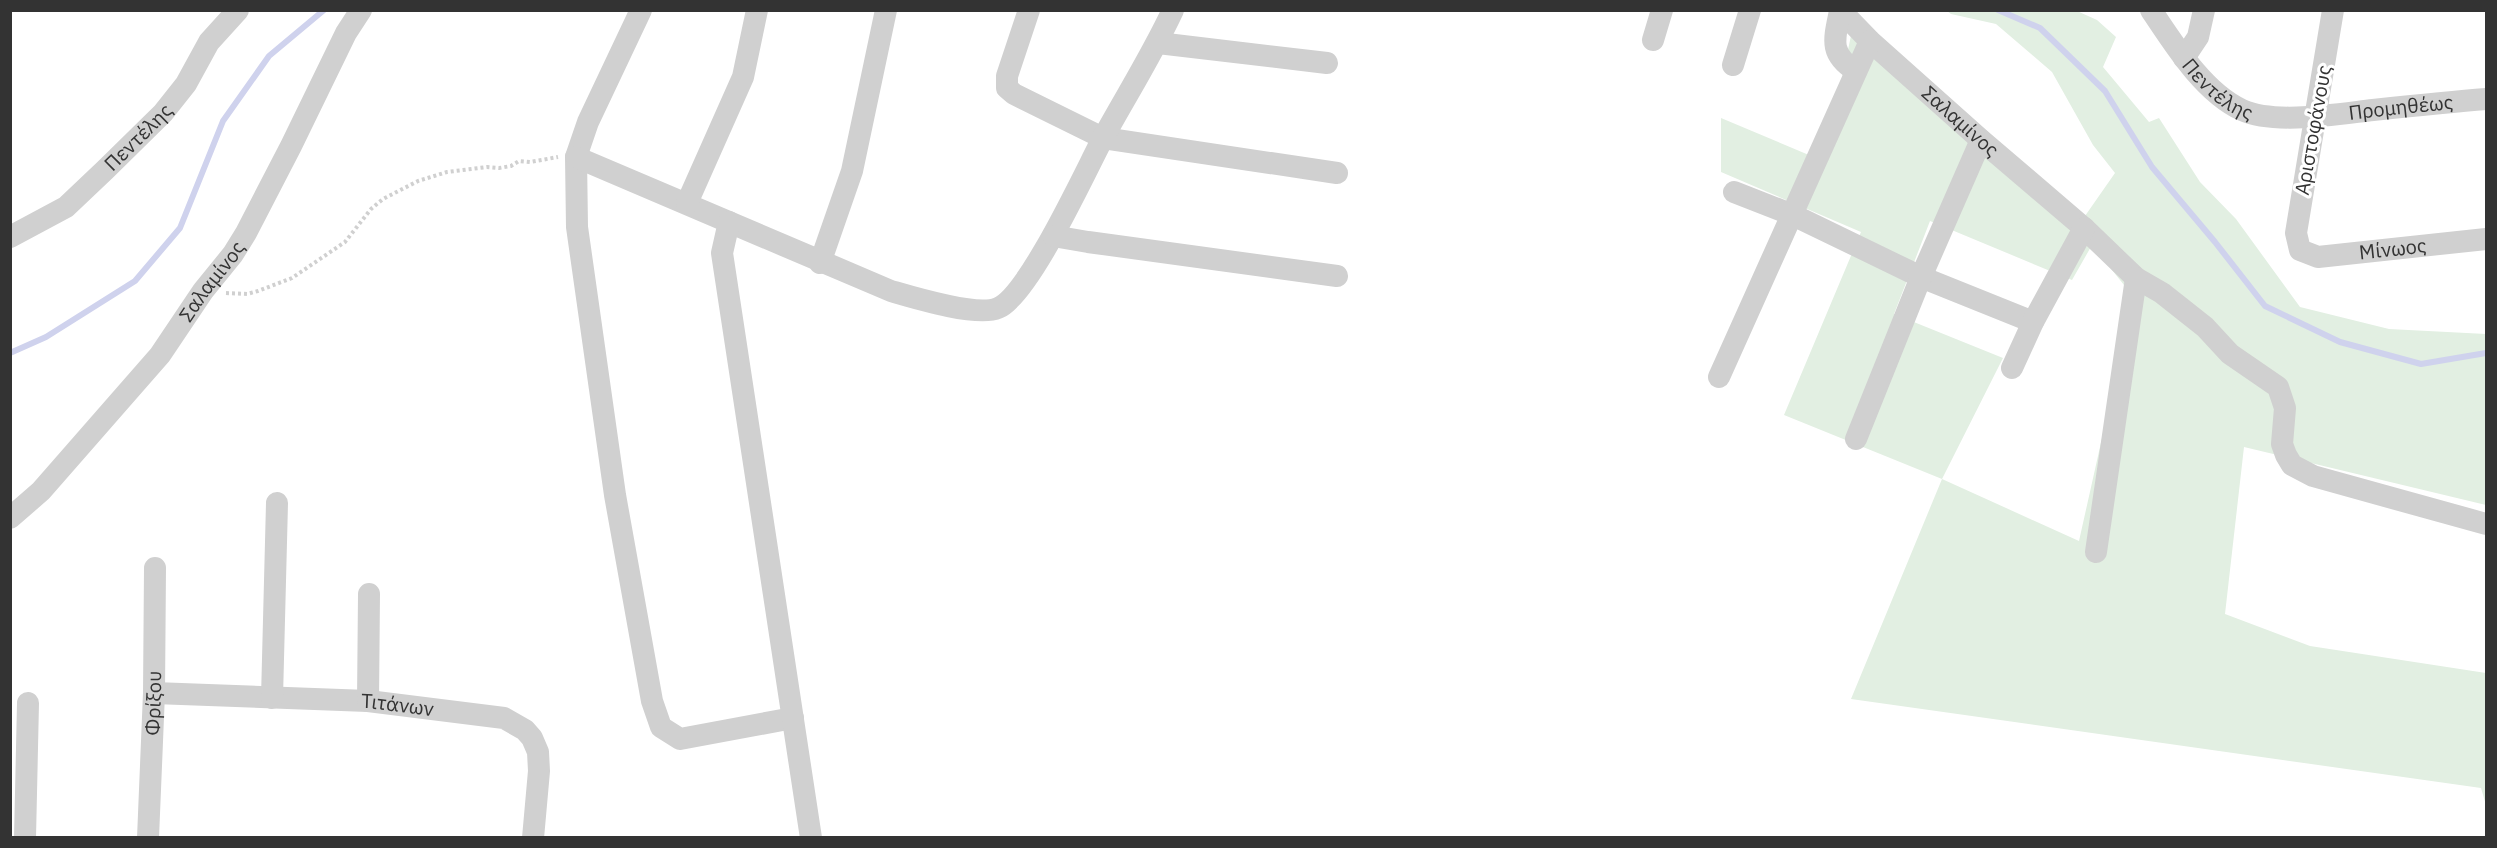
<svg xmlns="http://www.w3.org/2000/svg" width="2497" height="848" font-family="'IBM Plex Sans',sans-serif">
<rect width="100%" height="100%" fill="#fff"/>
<path fill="#e2efe2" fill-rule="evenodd" d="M1947 11H2077L2097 20 2116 37 2103 67 2149 122 2159 118 2200 182 2236 219 2300 307 2389 329 2486 334V505L2244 447 2225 614 2310 646 2486 673V805L2481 788 1851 699 1942 479 1784 415 1861 232 1721 172V118L1816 158 1833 121 1853 26 2078 226 2115 173 2093 145 2052 72 1996 24 1951 14ZM1930 221 2072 280 2092 245 2128 290 2102 438 2079 541 1942 479 2003 358 1894 314Z"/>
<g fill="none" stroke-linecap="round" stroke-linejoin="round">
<g stroke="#cfd2ed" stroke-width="6">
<polyline points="1998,10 2040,28 2105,91 2152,167 2215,242 2265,306 2340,342 2421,364 2486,353"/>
<polyline points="10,353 46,337 135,281 180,228 223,121 269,56 324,10"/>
</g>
<polyline stroke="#d0d0d0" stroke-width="4" stroke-dasharray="3 3" stroke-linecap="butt" points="226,293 247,294 258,291 292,278 345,242 371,209 383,199 418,181 447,172 487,167 499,168 511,166 519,161 530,162 558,157"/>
<g stroke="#d0d0d0" stroke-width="22">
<polyline points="641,10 588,122 576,157 577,227 615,495 652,701 661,727 680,739 793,718"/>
<polyline points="1029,10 1007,76 1007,88 1014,94 1103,138 1337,173"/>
<path id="s1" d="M1840 10 1870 41 1981 140 2084 228 2136 278 2162 293 2205 327 2230 354 2278 387 2285 408 2282 444 2286 455 2292 465 2313 476 2486 524"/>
<path id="s2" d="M2151 10C2174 44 2203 92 2242 110 2275 125 2338 114 2373 110 2411 106 2449 102 2486 99"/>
<path id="s3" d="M2333 10 2296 233 2300 250 2318 257 2486 239"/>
<path d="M1840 11C1834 40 1829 54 1856 71"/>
<polyline points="1653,40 1662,10"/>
<polyline points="1158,43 1327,63"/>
<polyline points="2184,58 2198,37 2204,10"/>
<polyline points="1733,65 1750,10"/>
<path d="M576 157 891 291C915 298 977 317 998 308 1029 295 1085 172 1103 138 1126 96 1152 55 1173 10"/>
<polyline points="1734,192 1793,215 1921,277 2033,322"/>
<polyline points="687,203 743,77 757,10"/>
<polyline points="729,222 722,253 811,838"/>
<polyline points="1053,236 1088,242 1337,276"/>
<path id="s4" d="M10 237 66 207 105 170 163 113 186 84 209 42 238 10"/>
<polyline points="820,263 852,171 886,10"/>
<polyline points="2012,368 2033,322 2084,228"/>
<polyline points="1719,377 1870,41"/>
<polyline points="1856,439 1921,277 1981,140"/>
<path id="s5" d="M10 518 41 491 160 355 203 291 233 254 246 233 291 146 346 33 361 10"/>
<polyline points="2096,552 2136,278"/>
<path id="s6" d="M154 693 368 701 504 718 525 730 532 738 538 752 539 771 533 838"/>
<polyline points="272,698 277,503"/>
<polyline points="368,701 369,594"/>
<polyline points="25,838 28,703"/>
<path id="s7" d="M148 838 154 693 155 568"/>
</g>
</g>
<g text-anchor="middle" stroke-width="6" stroke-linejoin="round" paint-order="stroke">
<g font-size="20" fill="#333" stroke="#fff">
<text dy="7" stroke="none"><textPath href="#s2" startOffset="105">Πεντέλης</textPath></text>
<text dy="7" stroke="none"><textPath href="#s2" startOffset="297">Προμηθέως</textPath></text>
<text dy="7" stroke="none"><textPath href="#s1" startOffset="164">Σαλαμίνος</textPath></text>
<text transform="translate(2313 130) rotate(-80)" y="7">Αριστοφάνους</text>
<text dy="7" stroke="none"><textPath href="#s4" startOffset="164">Πεντέλης</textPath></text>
<text dy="7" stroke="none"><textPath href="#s3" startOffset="338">Μίνωος</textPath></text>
<text dy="7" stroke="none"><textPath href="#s5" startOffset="312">Σαλαμίνος</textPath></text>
<text dy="7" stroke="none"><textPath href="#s7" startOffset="135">Φρίξου</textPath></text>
<text dy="7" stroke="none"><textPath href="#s6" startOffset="244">Τιτάνων</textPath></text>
</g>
</g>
<rect width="2497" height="848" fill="none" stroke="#333333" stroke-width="24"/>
</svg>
